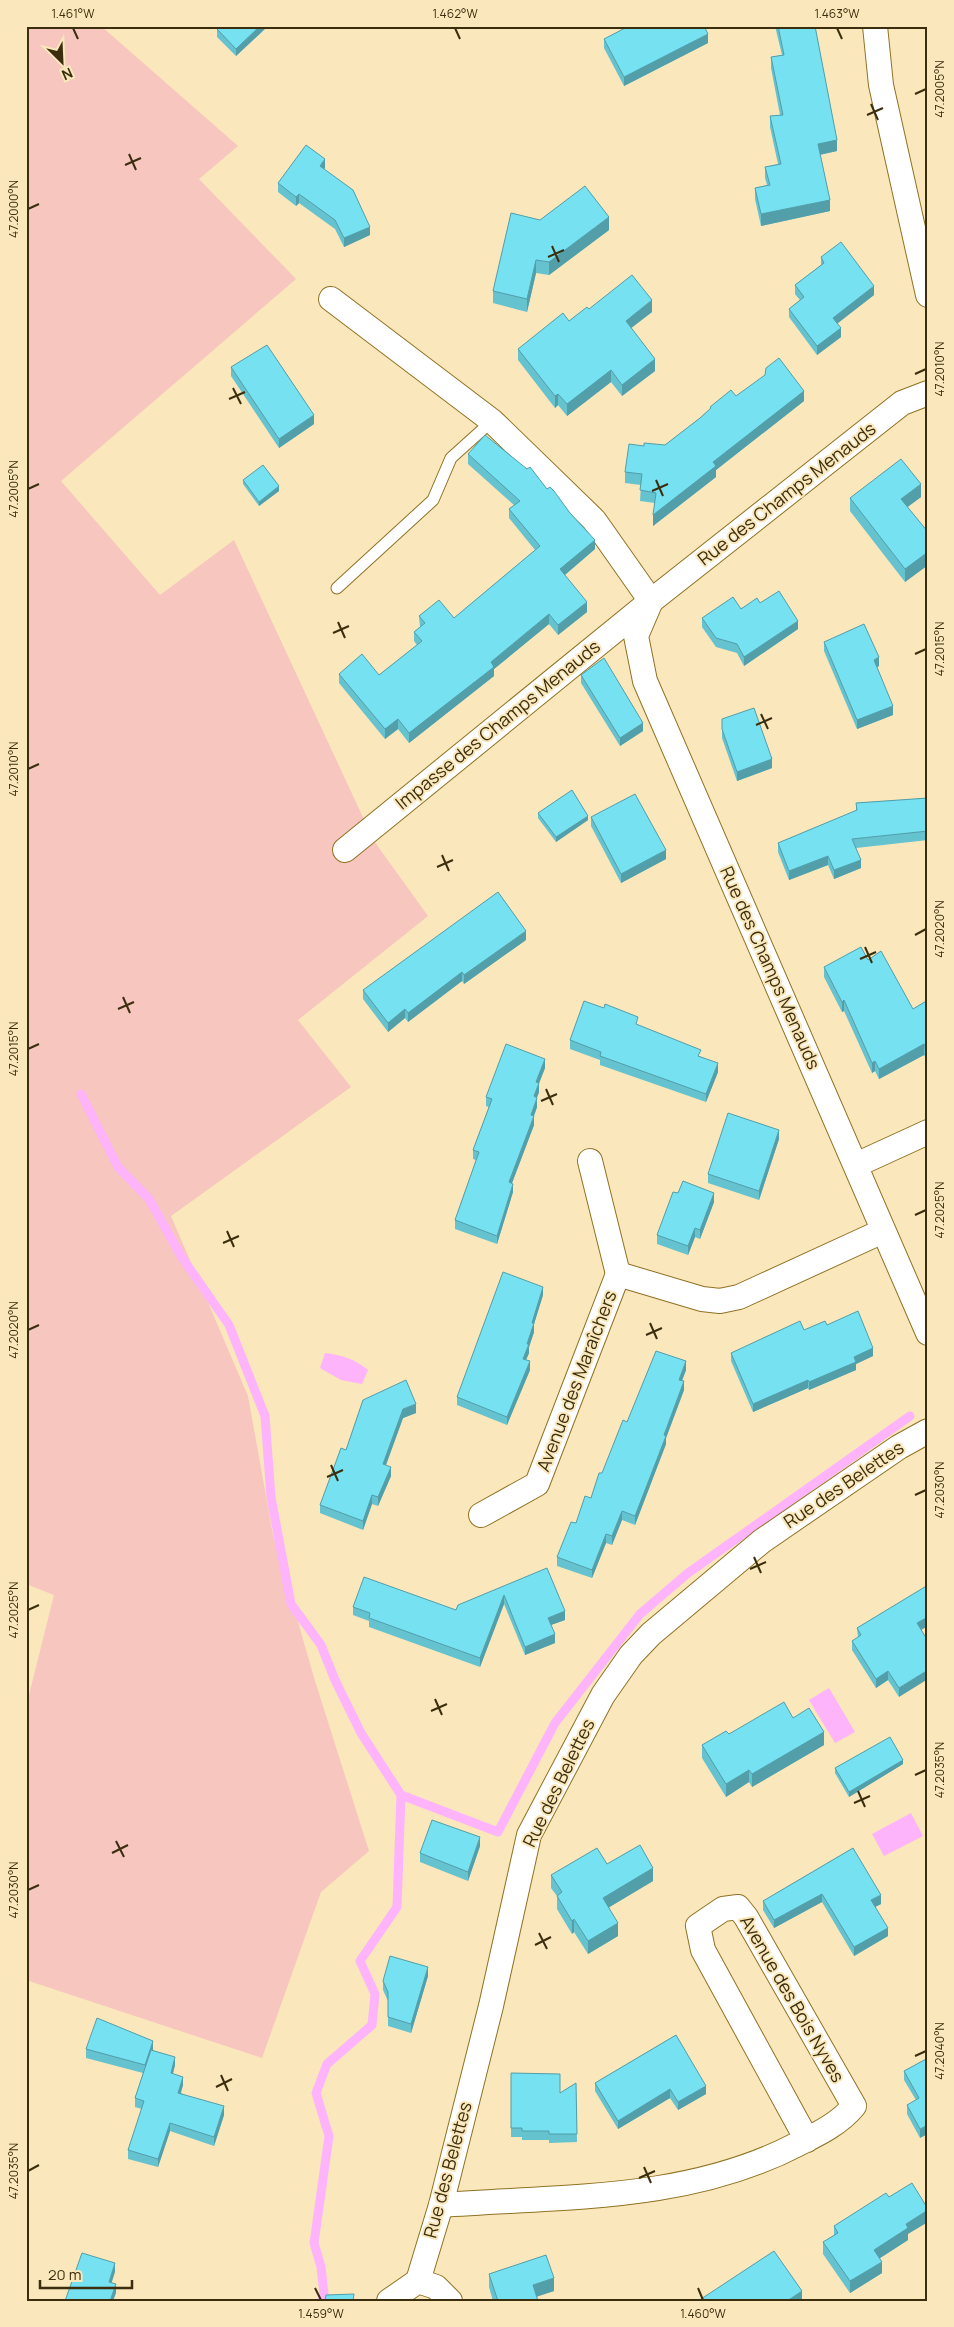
<svg xmlns="http://www.w3.org/2000/svg" width="954" height="2327" font-family="Manrope,sans-serif">
<rect width="100%" height="100%" fill="#fae7bb"/>
<polygon fill="#f6c6bf" points="26,26 101,26 238,146 199,179 296,279 61,481 160,595 234,540 374,841 428,916 298,1020 351,1087 171,1216 248,1396 273,1535 315,1681 369,1851 321,1892 262,2058 26,1980 26,1707 54,1595 26,1584"/>
<g fill="#feb4fb">
<path d="M325 1353C341 1355 355 1359 368 1370L362 1384 341 1380 320 1368Z"/>
<polygon points="829,1688 855,1732 835,1743 809,1700"/>
<polygon points="911,1813 923,1836 884,1856 872,1834"/>
</g>
<g fill="none" stroke-linecap="round" stroke-linejoin="round">
<g stroke="#feb4fb" stroke-width="9">
<polyline points="81,1094 118,1167 149,1199 181,1256 229,1325 265,1416 271,1497 291,1604 321,1645 335,1680 361,1733 401,1795"/>
<polyline points="322,2301 324,2294 321,2267 314,2243 329,2136 316,2093 327,2064 372,2025 375,1994 360,1961 397,1907 401,1795 498,1832 555,1723 640,1614 688,1573 910,1416"/>
</g>
<g stroke="#8f7223" stroke-width="13">
<polyline id="lane" points="337,588 433,500 451,458 492,421"/>
</g>
<g stroke="#8f7223" stroke-width="26">
<g id="street">
<polyline points="875,26 881,85 928,295"/>
<polyline points="331,299 492,421 594,520 651,601"/>
<polyline points="651,601 636,636 645,681 928,1333"/>
<polyline points="345,850 651,601 902,403 928,393"/>
<polyline points="590,1161 618,1274 702,1299 720,1301 739,1297 883,1231"/>
<polyline points="856,1165 928,1132"/>
<polyline points="481,1515 537,1484 618,1274"/>
<path d="M441 2205C562 2196 687 2202 798 2144 818 2134 839 2124 854 2106L746 1917 738 1907 723 1909 698 1926 703 1950 807 2140"/>
<polyline points="418,2281 441,2205 491,2006 529,1835 603,1695 631,1655 651,1634 762,1541 899,1447 928,1431"/>
<polyline points="389,2301 418,2281 436,2287 450,2301"/>
</g>
</g>
<use href="#lane" stroke="#fff" stroke-width="11"/>
<use href="#street" stroke="#fff" stroke-width="24"/>
</g>
<g fill="#65c2cf">
<polygon points="220,26 268,26 236,56 217,37 217,29"/>
<polygon points="775,26 815,26 837,151 820,155 830,211 761,226 755,199 755,188 767,185 765,178 765,167 778,164 770,127 770,116 780,115 771,68 771,57 782,55"/>
<polygon points="604,39 708,43 624,86 604,48"/>
<polygon points="325,168 324,169 370,235 344,247 335,229 299,203 296,206 278,192 278,183"/>
<polygon points="540,220 609,230 549,275 536,273 527,312 493,303 493,291"/>
<polygon points="821,257 874,295 837,323 841,337 817,355 789,317 789,309 800,300 795,294 795,285 821,265"/>
<polygon points="589,309 652,312 631,328 655,371 622,396 611,382 567,416 558,405 555,408 518,360 518,349 569,321"/>
<polygon points="231,367 314,424 279,448 231,376"/>
<polygon points="736,396 804,401 716,470 716,477 653,526 655,503 640,501 641,485 625,483 625,472 644,446 665,445 700,418 710,409 710,407"/>
<polygon points="468,454 595,549 565,575 587,612 558,635 549,624 494,669 494,676 409,743 398,729 385,739 339,683 339,674 379,675 417,645 414,641 414,632 420,627 419,616 454,618 535,550 509,518 509,509 514,505 468,464"/>
<polygon points="243,480 279,491 259,506 243,484"/>
<polygon points="921,497 907,507 928,532 928,565 905,582 850,511 850,498"/>
<polygon points="760,603 798,629 744,666 737,653 716,647 702,627 702,618"/>
<polygon points="824,642 879,666 877,667 893,715 857,729 824,651"/>
<polygon points="581,675 643,731 620,746 581,683"/>
<polygon points="722,719 772,768 737,781 722,738"/>
<polygon points="928,798 928,840 856,848 861,868 834,879 828,865 789,880 778,852 778,843 856,811 856,803"/>
<polygon points="538,813 588,820 556,842 538,818"/>
<polygon points="591,817 666,859 621,883 591,826"/>
<polygon points="526,940 464,984 462,981 408,1022 405,1018 388,1032 363,999 363,990"/>
<polygon points="868,960 913,1009 928,1000 927,1060 924,1055 879,1079 875,1071 872,1073 844,1011 842,1012 824,977 824,967"/>
<polygon points="638,1025 701,1057 718,1072 706,1102 600,1065 600,1060 570,1049 570,1040"/>
<polygon points="545,1068 539,1083 539,1092 537,1098 537,1107 534,1116 534,1125 512,1183 513,1192 497,1244 455,1229 455,1220 476,1160 473,1159 473,1150 489,1107 486,1106 486,1097"/>
<polygon points="779,1139 759,1200 708,1183 708,1174"/>
<polygon points="678,1193 714,1202 700,1239 695,1237 688,1255 657,1244 657,1235"/>
<polygon points="543,1295 534,1324 534,1332 529,1347 529,1353 526,1360 530,1370 507,1425 457,1405 457,1397"/>
<polygon points="827,1325 873,1356 856,1364 856,1370 809,1390 808,1388 753,1412 731,1361 731,1353 804,1330"/>
<polygon points="686,1370 682,1381 684,1390 666,1438 666,1444 635,1525 622,1520 612,1545 606,1543 592,1578 557,1566 557,1557 576,1523 591,1498 627,1422"/>
<polygon points="363,1400 416,1413 403,1418 386,1465 391,1476 378,1506 372,1504 363,1530 320,1513 320,1505 346,1450"/>
<polygon points="547,1568 565,1620 551,1625 555,1643 525,1655 504,1604 480,1667 369,1627 369,1621 353,1615 353,1607 456,1610"/>
<polygon points="928,1586 928,1626 921,1630 899,1697 888,1680 876,1688 852,1650 852,1641 858,1638 857,1628"/>
<polygon points="793,1718 824,1745 752,1787 749,1782 726,1797 702,1758 702,1745 729,1734"/>
<polygon points="903,1764 849,1797 835,1773 835,1768"/>
<polygon points="480,1846 468,1881 420,1862 420,1853"/>
<polygon points="853,1848 881,1904 875,1907 888,1936 854,1956 822,1902 774,1928 763,1910 763,1901"/>
<polygon points="607,1864 653,1881 609,1907 618,1936 588,1954 574,1932 572,1934 557,1909 557,1896 551,1888 551,1875"/>
<polygon points="428,1976 411,2033 388,2026 388,2001 383,1990 383,1981"/>
<polygon points="676,2035 706,2094 678,2110 670,2098 618,2129 595,2091 595,2083"/>
<polygon points="86,2049 153,2050 175,2065 173,2073 183,2085 181,2093 224,2115 214,2146 170,2131 158,2167 128,2159 128,2150 142,2109 135,2107 135,2098 143,2073 86,2058"/>
<polygon points="928,2058 920,2138 907,2114 907,2105 916,2100 904,2080 904,2071"/>
<polygon points="511,2073 560,2093 576,2083 577,2142 549,2143 549,2140 522,2140 522,2137 511,2137"/>
<polygon points="834,2226 908,2234 908,2240 880,2258 882,2273 850,2293 823,2254 823,2242 834,2235"/>
<polygon points="489,2274 554,2291 537,2296 538,2301 493,2301 489,2287"/>
</g>
<g fill="#529ea9">
<polygon points="260,26 268,26 236,56 236,49"/>
<polygon points="708,34 708,43 624,86 624,77"/>
<polygon points="837,140 837,151 818,155 818,144"/>
<polygon points="325,159 325,168 320,175 320,166"/>
<polygon points="299,194 299,203 296,206 296,197"/>
<polygon points="830,200 830,211 761,226 761,214"/>
<polygon points="609,217 609,230 549,275 549,262"/>
<polygon points="370,227 370,235 344,247 344,238"/>
<polygon points="536,260 536,273 527,312 527,299"/>
<polygon points="874,286 874,295 833,327 833,318"/>
<polygon points="652,300 652,312 626,332 626,321"/>
<polygon points="841,328 841,337 817,355 817,346"/>
<polygon points="655,359 655,371 622,396 622,385"/>
<polygon points="611,370 611,382 567,416 567,404"/>
<polygon points="804,391 804,401 716,470 716,477 653,526 653,515 713,462"/>
<polygon points="558,394 558,405 555,408 555,396"/>
<polygon points="314,415 314,424 279,448 279,439"/>
<polygon points="921,484 921,497 901,512 901,499"/>
<polygon points="279,486 279,491 259,506 259,502"/>
<polygon points="595,540 595,549 560,579 560,569"/>
<polygon points="928,552 928,565 905,582 905,569"/>
<polygon points="587,602 587,612 558,635 558,625"/>
<polygon points="549,614 549,624 494,669 494,676 409,743 409,733 491,662"/>
<polygon points="798,621 798,629 744,666 744,657"/>
<polygon points="879,657 879,666 874,669 874,660"/>
<polygon points="893,706 893,715 857,729 857,720"/>
<polygon points="398,719 398,729 385,739 385,729"/>
<polygon points="643,723 643,731 620,746 620,738"/>
<polygon points="772,759 772,768 737,781 737,772"/>
<polygon points="588,816 588,820 556,842 556,837"/>
<polygon points="666,850 666,859 621,883 621,874"/>
<polygon points="828,856 828,865 789,880 789,871"/>
<polygon points="861,860 861,868 834,879 834,870"/>
<polygon points="526,931 526,940 464,984 464,975"/>
<polygon points="462,972 462,981 408,1022 408,1013"/>
<polygon points="844,1000 844,1011 842,1012 842,1002"/>
<polygon points="405,1009 405,1018 388,1032 388,1023"/>
<polygon points="924,1044 924,1055 879,1079 879,1069"/>
<polygon points="545,1059 545,1068 536,1091 536,1082"/>
<polygon points="875,1061 875,1071 872,1073 872,1063"/>
<polygon points="718,1063 718,1072 706,1102 706,1094"/>
<polygon points="539,1083 539,1092 534,1105 534,1096"/>
<polygon points="537,1098 537,1107 531,1124 531,1115"/>
<polygon points="534,1116 534,1125 509,1191 509,1182"/>
<polygon points="779,1130 779,1139 759,1200 759,1191"/>
<polygon points="513,1184 513,1192 497,1244 497,1236"/>
<polygon points="714,1193 714,1202 700,1239 700,1230"/>
<polygon points="695,1228 695,1237 688,1255 688,1246"/>
<polygon points="543,1287 543,1295 534,1324 534,1332 529,1347 529,1353 523,1367 523,1359 532,1323"/>
<polygon points="873,1348 873,1356 856,1364 856,1370 809,1390 809,1382 854,1357"/>
<polygon points="530,1361 530,1370 507,1425 507,1417"/>
<polygon points="686,1361 686,1370 679,1388 679,1380"/>
<polygon points="808,1380 808,1388 753,1412 753,1404"/>
<polygon points="684,1381 684,1390 666,1438 666,1444 635,1525 635,1516"/>
<polygon points="416,1404 416,1413 403,1418 383,1473 383,1464 403,1409"/>
<polygon points="391,1467 391,1476 378,1506 378,1497"/>
<polygon points="372,1495 372,1504 363,1530 363,1521"/>
<polygon points="622,1511 622,1520 612,1545 612,1536"/>
<polygon points="606,1534 606,1543 592,1578 592,1570"/>
<polygon points="504,1595 504,1604 480,1667 480,1658"/>
<polygon points="565,1611 565,1620 548,1626 548,1618"/>
<polygon points="928,1617 928,1626 917,1632 917,1623"/>
<polygon points="555,1634 555,1643 525,1655 525,1647"/>
<polygon points="928,1670 928,1679 899,1697 899,1688"/>
<polygon points="888,1671 888,1680 876,1688 876,1679"/>
<polygon points="824,1732 824,1745 752,1787 752,1774"/>
<polygon points="903,1760 903,1764 849,1797 849,1792"/>
<polygon points="749,1770 749,1782 726,1797 726,1784"/>
<polygon points="480,1837 480,1846 468,1881 468,1872"/>
<polygon points="653,1868 653,1881 603,1911 603,1898"/>
<polygon points="822,1894 822,1902 774,1928 774,1920"/>
<polygon points="881,1895 881,1904 871,1909 871,1900"/>
<polygon points="574,1919 574,1932 572,1934 572,1921"/>
<polygon points="618,1923 618,1936 588,1954 588,1941"/>
<polygon points="888,1928 888,1936 854,1956 854,1947"/>
<polygon points="428,1967 428,1976 411,2033 411,2024"/>
<polygon points="153,2041 153,2050 145,2074 145,2065"/>
<polygon points="175,2057 175,2065 171,2081 171,2073"/>
<polygon points="183,2077 183,2085 178,2101 178,2093"/>
<polygon points="706,2086 706,2094 678,2110 678,2102"/>
<polygon points="670,2089 670,2098 618,2129 618,2121"/>
<polygon points="224,2106 224,2115 214,2146 214,2137"/>
<polygon points="170,2123 170,2131 158,2167 158,2159"/>
<polygon points="928,2125 928,2134 920,2138 920,2129"/>
<polygon points="928,2210 928,2222 908,2234 908,2240 874,2262 874,2250 906,2224"/>
<polygon points="882,2262 882,2273 850,2293 850,2281"/>
<polygon points="115,2263 115,2272 109,2291 109,2282"/>
<polygon points="554,2278 554,2291 533,2298 533,2285"/>
<polygon points="116,2284 116,2293 113,2301 110,2301"/>
<polygon points="802,2291 802,2301 787,2301"/>
</g>
<g fill="#75e1f1" stroke="#529ea9">
<polygon points="220,26 260,26 236,49 217,29"/>
<polygon points="629,26 704,26 708,34 624,77 604,39"/>
<polygon points="778,26 815,26 837,140 818,144 830,200 761,214 755,188 770,185 765,167 781,164 770,116 783,115 771,57 784,55"/>
<polygon points="306,145 325,159 320,166 353,190 370,227 344,238 335,220 299,194 296,197 278,183"/>
<polygon points="585,186 609,217 549,262 536,260 527,299 493,291 511,213 540,220"/>
<polygon points="841,242 874,286 833,318 841,328 817,346 789,309 804,297 795,285 824,263 821,257"/>
<polygon points="632,275 652,300 626,321 655,359 622,385 611,370 567,404 558,394 555,396 518,349 563,313 569,321 587,307 589,309"/>
<polygon points="267,345 314,415 279,439 231,367"/>
<polygon points="779,358 804,391 713,462 716,466 653,515 656,493 640,490 642,474 625,472 629,444 644,446 644,443 665,445 700,418 711,408 710,407 731,390 736,396 765,375 766,368"/>
<polygon points="485,435 527,469 530,467 547,489 550,487 554,491 570,513 595,540 560,569 587,602 558,625 549,614 491,662 494,667 409,733 398,719 385,729 339,674 362,654 379,675 422,641 414,632 425,623 419,616 439,600 454,618 540,546 509,509 520,501 468,454"/>
<polygon points="901,459 921,484 901,499 928,532 928,552 905,569 850,498"/>
<polygon points="263,465 279,486 259,502 243,480"/>
<polygon points="779,591 798,621 744,657 737,644 716,638 702,618 733,597 741,609 757,598 760,603"/>
<polygon points="864,624 879,657 874,660 893,706 857,720 824,642"/>
<polygon points="604,658 643,723 620,738 581,675"/>
<polygon points="754,708 772,759 737,772 722,729 722,719"/>
<polygon points="572,790 588,816 556,837 538,813"/>
<polygon points="635,794 666,850 621,874 591,817"/>
<polygon points="928,798 928,831 852,839 861,860 834,870 828,856 789,871 778,843 857,810 856,803"/>
<polygon points="498,892 526,931 464,975 462,972 408,1013 405,1009 388,1023 363,990"/>
<polygon points="861,947 868,960 881,951 913,1009 928,1000 928,1050 927,1050 924,1044 879,1069 875,1061 872,1063 844,1000 842,1002 824,967"/>
<polygon points="584,1001 604,1008 605,1004 638,1017 636,1024 701,1050 698,1056 718,1063 706,1094 600,1056 601,1052 570,1040"/>
<polygon points="506,1044 545,1059 536,1082 539,1083 534,1096 537,1098 531,1115 534,1116 509,1182 513,1184 497,1236 455,1220 479,1152 473,1150 492,1099 486,1097"/>
<polygon points="728,1113 779,1130 759,1191 708,1174"/>
<polygon points="683,1181 714,1193 700,1230 695,1228 688,1246 657,1235 673,1192 678,1193"/>
<polygon points="503,1272 543,1287 532,1323 534,1323 527,1344 529,1344 523,1359 530,1361 507,1417 457,1397"/>
<polygon points="858,1311 873,1348 854,1357 856,1362 809,1382 808,1380 753,1404 731,1353 800,1321 804,1330 825,1321 827,1325"/>
<polygon points="656,1351 686,1361 679,1380 684,1381 664,1435 666,1436 635,1516 622,1511 612,1536 606,1534 592,1570 557,1557 571,1522 576,1523 585,1496 591,1498 599,1473 602,1473 623,1420 627,1422"/>
<polygon points="406,1380 416,1404 403,1409 383,1464 391,1467 378,1497 372,1495 363,1521 320,1505 341,1448 346,1450 363,1400"/>
<polygon points="547,1568 565,1611 548,1618 555,1634 525,1647 504,1595 480,1658 369,1618 370,1613 353,1607 364,1577 456,1610 458,1605"/>
<polygon points="928,1585 928,1617 917,1623 928,1641 928,1670 899,1688 888,1671 876,1679 852,1641 861,1635 857,1628"/>
<polygon points="784,1702 793,1718 809,1708 824,1732 752,1774 749,1770 726,1784 702,1745 726,1731 729,1734"/>
<polygon points="890,1737 903,1760 849,1792 835,1768"/>
<polygon points="432,1820 480,1837 468,1872 420,1853"/>
<polygon points="640,1845 653,1868 603,1898 618,1923 588,1941 574,1919 572,1921 557,1896 562,1892 551,1875 597,1848 607,1864"/>
<polygon points="853,1848 881,1895 871,1900 888,1928 854,1947 822,1894 774,1920 763,1901"/>
<polygon points="390,1956 428,1967 411,2024 388,2017 388,1992 383,1981"/>
<polygon points="97,2018 153,2041 145,2065 86,2049"/>
<polygon points="676,2035 706,2086 678,2102 670,2089 618,2121 595,2083"/>
<polygon points="151,2050 175,2057 171,2073 183,2077 178,2093 224,2106 214,2137 170,2123 158,2159 128,2150 144,2101 135,2098"/>
<polygon points="928,2058 928,2125 920,2129 907,2105 919,2098 904,2071"/>
<polygon points="511,2073 560,2074 560,2093 576,2083 577,2134 549,2134 549,2131 522,2131 522,2128 511,2128"/>
<polygon points="912,2183 928,2209 928,2210 906,2224 908,2228 874,2250 882,2262 850,2281 823,2242 838,2233 834,2226 886,2193 889,2197"/>
<polygon points="774,2251 802,2291 787,2301 698,2301"/>
<polygon points="82,2253 115,2263 109,2282 116,2284 110,2301 65,2301"/>
<polygon points="546,2255 554,2278 533,2285 538,2301 498,2301 489,2274"/>
<polygon points="354,2294 353,2301 325,2301 326,2295"/>
</g>
<path fill="none" stroke="#3b2e0e" stroke-width="2" d="M73 28 78 39M455 28 460 39M837 28 842 39M915 94 926 89M871 104 878 120M867 115 883 108M129 154 136 170M125 165 141 158M28 209 39 204M552 246 559 262M548 257 564 250M915 374 926 369M233 388 241 404M229 399 245 392M656 480 663 496M28 489 39 484M652 491 668 484M338 622 345 638M333 633 349 626M915 654 926 649M761 714 768 729M756 725 772 718M28 769 39 764M442 855 449 871M437 867 453 860M915 935 926 929M865 947 872 963M860 959 876 952M123 997 130 1013M118 1009 134 1002M28 1049 39 1044M546 1089 553 1105M541 1101 557 1094M915 1215 926 1210M227 1231 234 1247M223 1243 239 1236M650 1323 657 1339M28 1330 39 1325M646 1335 662 1328M331 1465 338 1481M327 1477 343 1470M915 1495 926 1490M754 1557 761 1573M750 1569 766 1562M28 1610 39 1605M435 1699 442 1715M431 1711 447 1704M915 1775 926 1770M858 1791 865 1807M854 1803 870 1796M116 1841 124 1857M112 1853 128 1845M28 1890 39 1885M539 1933 547 1949M535 1945 551 1937M915 2056 926 2051M221 2075 228 2091M216 2087 232 2079M644 2167 651 2183M28 2171 39 2165M639 2178 655 2171M315 2288 321 2300M698 2288 703 2300"/>
<g text-anchor="middle" stroke-width="4" stroke-linejoin="round" paint-order="stroke">
<g font-size="18" fill="#3b2e0e" stroke="#fae7bb">
<text transform="translate(787 494) rotate(-38)" y="6">Rue des Champs Menauds</text>
<text transform="translate(498 725) rotate(-39)" y="6">Impasse des Champs Menauds</text>
<text transform="translate(770 968) rotate(66)" y="6">Rue des Champs Menauds</text>
<text transform="translate(577 1381) rotate(-69)" y="6">Avenue des Maraîchers</text>
<text transform="translate(844 1485) rotate(-34)" y="6">Rue des Belettes</text>
<text transform="translate(559 1783) rotate(-64)" y="6">Rue des Belettes</text>
<text transform="translate(792 1999) rotate(60)" y="6">Avenue des Bois Nyves</text>
<text transform="translate(448 2170) rotate(-75)" y="6">Rue des Belettes</text>
</g>
</g>
<rect width="954" height="2327" fill="none" stroke="#fae7bb" stroke-width="55"/>
<g transform="translate(62 62) rotate(156)" stroke="#fae7bb" stroke-width="4" paint-order="stroke">
<path d="M0-4L9 19L0 12L-9 19Z" fill="#3b2e0e"/>
<text y="-8" font-size="14" font-weight="bold" text-anchor="middle" fill="#3b2e0e">N</text>
</g>
<path d="M40 2280v8h92v-8" fill="none" stroke="#3b2e0e" stroke-width="2.5"/>
<text x="48" y="2280" font-size="15" fill="#3b2e0e" stroke="#fae7bb" stroke-width="4" paint-order="stroke">20 m</text>
<rect x="28" y="28" width="898" height="2272" fill="none" stroke="#3b2e0e" stroke-width="2"/>
<g font-size="12" text-anchor="middle" fill="#3b2e0e">
<text x="73" y="18">1.461°W</text>
<text x="455" y="18">1.462°W</text>
<text x="837" y="18">1.463°W</text>
<text transform="translate(940 89) rotate(-90)" y="4">47.2005°N</text>
<text transform="translate(14 209) rotate(-90)" y="4">47.2000°N</text>
<text transform="translate(940 369) rotate(-90)" y="4">47.2010°N</text>
<text transform="translate(14 489) rotate(-90)" y="4">47.2005°N</text>
<text transform="translate(940 649) rotate(-90)" y="4">47.2015°N</text>
<text transform="translate(14 769) rotate(-90)" y="4">47.2010°N</text>
<text transform="translate(940 929) rotate(-90)" y="4">47.2020°N</text>
<text transform="translate(14 1049) rotate(-90)" y="4">47.2015°N</text>
<text transform="translate(940 1210) rotate(-90)" y="4">47.2025°N</text>
<text transform="translate(14 1330) rotate(-90)" y="4">47.2020°N</text>
<text transform="translate(940 1490) rotate(-90)" y="4">47.2030°N</text>
<text transform="translate(14 1610) rotate(-90)" y="4">47.2025°N</text>
<text transform="translate(940 1770) rotate(-90)" y="4">47.2035°N</text>
<text transform="translate(14 1890) rotate(-90)" y="4">47.2030°N</text>
<text transform="translate(940 2051) rotate(-90)" y="4">47.2040°N</text>
<text transform="translate(14 2171) rotate(-90)" y="4">47.2035°N</text>
<text x="321" y="2318">1.459°W</text>
<text x="703" y="2318">1.460°W</text>
</g>
</svg>
